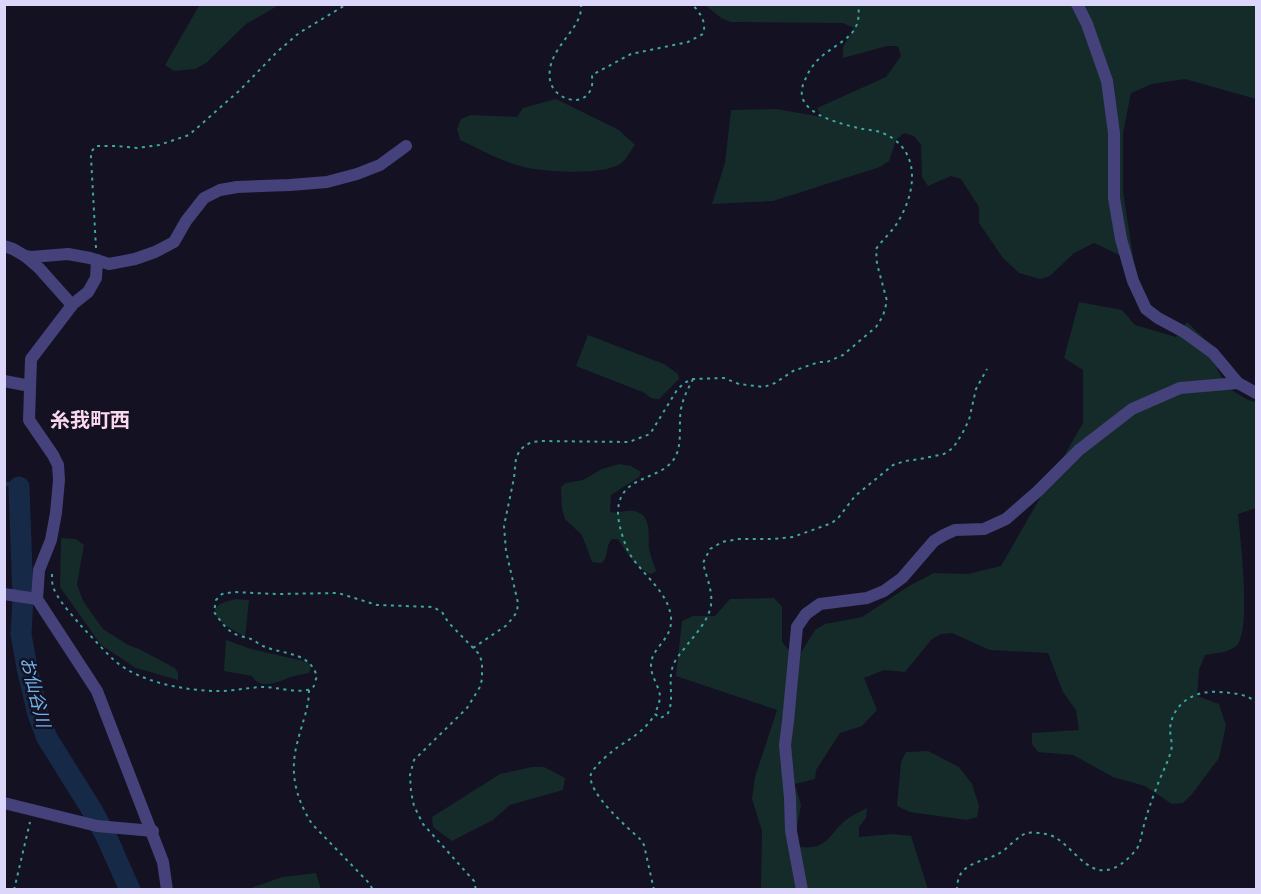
<svg xmlns="http://www.w3.org/2000/svg" width="1261" height="894" font-family="'Asap Condensed','Noto Sans JP',sans-serif">
<rect width="100%" height="100%" fill="#141122"/>
<g fill="#142b2a">
<polygon points="200,4 279,4 279,5 246,24 206,63 195,69 174,71 165,65"/>
<polygon points="922,4 1256,5 1256,99 1185,79 1152,84 1131,93 1123,133 1123,192 1134,262 1094,243 1074,253 1050,276 1040,279 1019,273 1003,258 979,223 979,207 961,179 951,176 928,186 922,177 921,145 914,136 904,133 896,140 889,161 880,167 773,201 712,204 725,163 731,110 776,109 822,117 817,108 886,77 901,56 898,46 887,46 843,58 843,47 854,28 843,23 731,22 721,18 705,5"/>
<path d="M556 99 619 130 635 145C631 150 627 159 621 163 605 176 540 172 520 166 499 160 479 149 460 140L457 129 461 119 471 115 517 117 523 108Z"/>
<path d="M1079 302 1122 310 1135 325 1176 337 1187 322 1212 346 1217 369 1228 388 1248 400 1256 402V508L1238 514C1240 536 1252 633 1236 646 1228 653 1215 653 1205 655L1199 670 1197 696 1219 704 1226 725 1219 758 1192 794 1183 803 1172 804 1145 786 1113 777 1073 755 1038 752 1032 744V733L1079 730 1076 710 1063 692 1048 653 990 650 952 633 941 634 932 639 905 672 884 670 864 678 877 710 862 726 840 733 816 770 815 779 795 784 801 805 795 838 800 847C828 850 828 835 846 820 852 815 860 812 867 808L866 818 859 827V837L893 834 911 836 928 889H761L762 831 752 799 755 777 777 710 676 676 682 621 693 616H715L730 599 774 598 782 607V642L797 659 815 630 825 624 862 617 909 586 934 573 968 574 1001 566 1083 423V370L1064 358Z"/>
<path d="M588 335 664 364 678 374 679 379 659 399C653 399 649 398 645 393L576 366Z"/>
<path d="M619 464 631 466 641 472 639 477 611 495 610 512C618 514 626 510 634 511 652 514 648 535 649 548 650 555 654 564 656 571L651 574C636 569 626 551 618 539H612C605 546 609 556 602 563L592 562 582 535 565 519 562 509 561 487 566 483 583 480 602 469Z"/>
<polygon points="61,538 76,539 84,545 77,584 83,601 103,629 128,645 139,649 175,668 178,673 178,680 136,668 101,645 60,587"/>
<path d="M236 599 249 600 245 637C235 630 215 623 215 609 221 602 227 601 236 599Z"/>
<path d="M226 640 251 649 308 662 311 667 309 673C304 674 299 675 294 676 281 680 261 692 252 676L224 671Z"/>
<polygon points="928,751 959,767 972,784 979,806 977,817 967,820 910,812 897,806 901,762 906,752"/>
<polygon points="532,767 544,767 565,778 563,790 510,805 493,820 452,841 433,827 432,817 500,774"/>
<polygon points="316,873 321,889 248,889 282,877"/>
</g>
<g fill="none" stroke-linecap="round" stroke-linejoin="round">
<polyline stroke="#162947" stroke-width="4" points="4,483 19,487"/>
<polyline stroke="#162947" stroke-width="21" points="19,487 23,598 21,634 27,668 38,714 47,738 92,810 107,838 130,890"/>
<g stroke="#3da7a1" stroke-width="2" stroke-dasharray="3 4.5" stroke-linecap="butt">
<path d="M581 4C584 30 545 48 550 80 553 99 583 109 591 89 593 85 592 78 592 75L631 54 688 42 703 34C707 22 700 13 692 4"/>
<polyline points="96,248 91,157 91,152 96,146 116,146 137,148 159,145 189,135 240,90 277,52 299,33 347,4"/>
<path d="M693 379C689 387 684 396 682 405 677 421 684 444 674 459 659 482 618 474 618 513 618 524 625 547 631 556 644 576 668 592 671 617 673 641 651 646 651 666 651 676 659 686 660 696 660 702 657 708 655 714L660 718 667 715C675 701 668 684 672 669 674 660 681 653 687 645 696 634 709 619 711 605 713 591 706 576 703 563L710 549 722 542 739 539H773L793 537 832 523 839 517 855 496 893 465 905 461 920 459 944 454 953 448 962 434 969 420 976 389 987 369"/>
<path d="M52 574C52 578 52 583 53 587 59 602 73 616 83 628 94 639 104 651 115 661 141 683 187 691 219 691 235 691 250 687 265 687 277 687 306 696 314 686 314 685 316 678 317 677 310 651 283 655 263 646 259 644 255 641 251 639 245 637 238 636 233 633 225 628 219 619 214 612L216 600 222 594 233 592 276 594 338 593 377 605 433 607 442 612 448 622 479 654 482 662V679L480 687 467 708 414 760 410 775 411 792 414 806 423 824 474 881 476 890"/>
<path d="M473 648 507 625 517 612 518 603 506 551 504 526 514 478 516 458 520 450 526 445 532 442 541 441 629 442 650 434 677 390 684 383 693 379 724 378 739 384 764 387 775 383 793 371 819 362H827L843 355 876 327 883 316 887 301 877 264 876 249C883 239 893 231 899 220 916 191 921 151 885 134 877 130 867 130 858 128 842 124 804 115 802 95 801 90 803 83 806 78 809 70 815 62 822 56 841 40 863 36 858 4"/>
<path d="M309 690C309 708 302 723 298 740 289 771 295 797 312 824L369 883 373 890"/>
<polyline points="14,890 30,822"/>
<path d="M654 890 644 845 640 839C628 828 586 792 591 774 594 766 614 749 621 745 635 736 647 728 655 714"/>
<path d="M957 890C957 884 958 877 962 872 970 862 987 860 998 854 1008 849 1017 836 1027 833 1033 832 1040 833 1046 834 1069 838 1085 878 1111 869 1121 866 1129 858 1136 850 1141 843 1141 836 1143 829 1147 812 1153 797 1159 781 1163 771 1168 762 1171 751 1173 744 1170 736 1170 729 1172 704 1194 690 1218 692 1232 693 1245 693 1256 702"/>
</g>
<g stroke="#44417b" stroke-width="12">
<polyline points="1077,4 1087,24 1107,81 1114,133 1114,198 1121,239 1133,281 1146,309 1158,318 1184,332 1213,353 1238,383 1256,393"/>
<polyline points="4,246 13,249 25,256 31,257 68,254 90,258 109,264 135,259 155,252 174,242 186,221 204,198 220,190 237,187 290,185 327,182 357,174 380,165 406,146"/>
<polyline points="25,256 39,268 72,305"/>
<polyline points="97,260 96,278 88,292 73,304 31,359 29,420 53,455 58,465 59,480 56,513 51,540 39,570 37,599 97,691 163,862 167,890"/>
<polyline points="4,381 30,386"/>
<polyline points="4,594 37,599"/>
<polyline points="4,803 97,826 153,831"/>
<polyline points="802,890 791,831 790,798 785,745 788,721 797,627 806,614 820,604 867,598 884,591 902,578 934,541 944,535 955,530 984,529 1006,519 1038,491 1079,450 1132,409 1180,388 1238,383"/>
</g>
</g>
<g text-anchor="middle" stroke-width="5" stroke-linejoin="round" paint-order="stroke">
<g font-size="18" font-style="italic" fill="#71b4ee" stroke="#141122">
<text transform="translate(35 692) rotate(76)" y="6">お仙谷川</text>
</g>
<g font-size="20" font-weight="bold" fill="#fad8ee" stroke="#141122">
<text x="90" y="427">糸我町西</text>
</g>
</g>
<rect width="1261" height="894" fill="none" stroke="#dbd6fa" stroke-width="12"/>
</svg>
